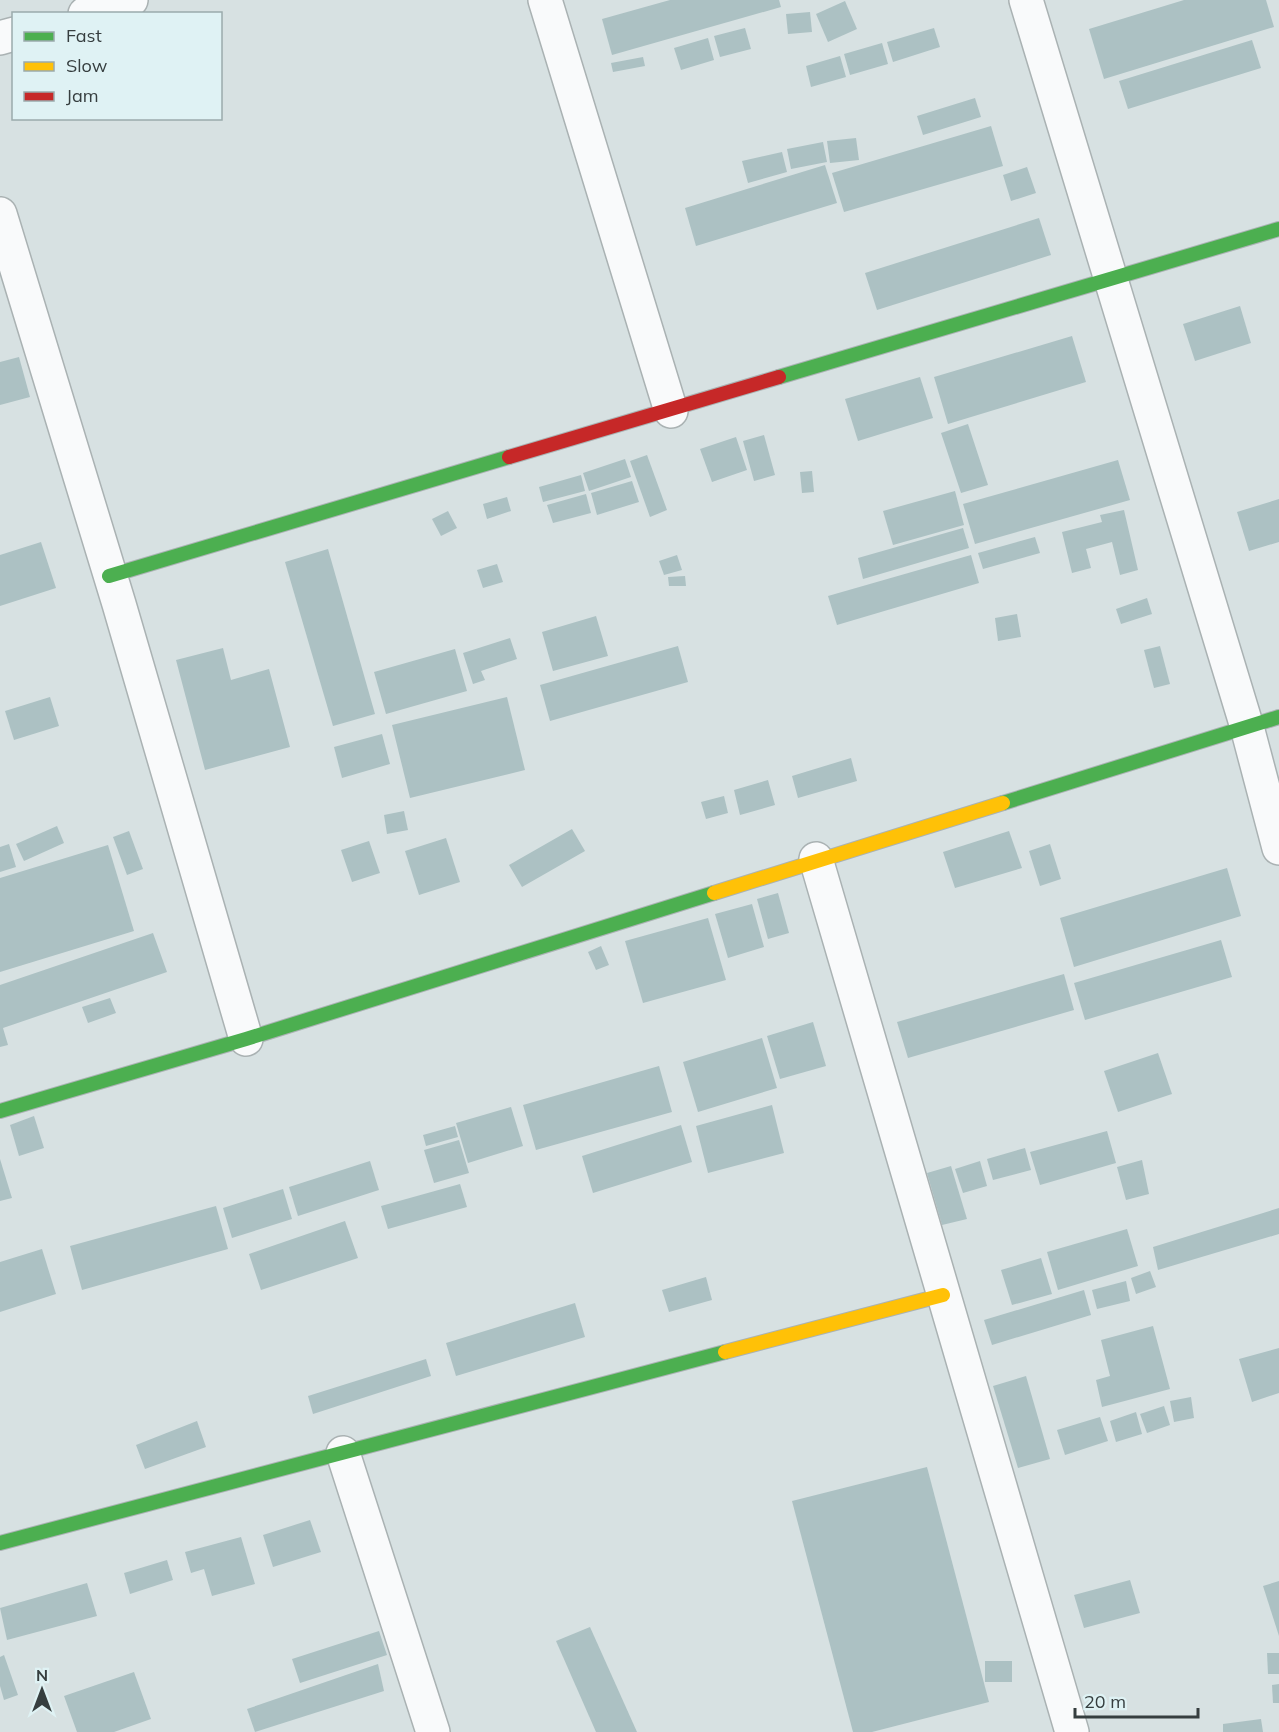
<svg xmlns="http://www.w3.org/2000/svg" width="1279" height="1732" font-family="Mulish,sans-serif">
<rect width="100%" height="100%" fill="#d7e1e2"/>
<g fill="#acc1c3">
<polygon points="670,0 779,0 781,7 612,55 602,19"/>
<polygon points="1184,0 1266,0 1274,27 1104,79 1089,29"/>
<polygon points="845,1 857,29 828,42 816,14"/>
<polygon points="810,12 812,32 788,34 786,14"/>
<polygon points="745,28 751,49 720,57 714,36"/>
<polygon points="934,28 940,47 893,62 887,42"/>
<polygon points="708,38 714,60 681,70 674,48"/>
<polygon points="1252,40 1261,68 1128,109 1119,81"/>
<polygon points="882,43 888,64 850,75 844,54"/>
<polygon points="840,56 846,77 811,87 806,66"/>
<polygon points="643,57 645,66 613,72 611,63"/>
<polygon points="975,98 981,117 923,135 917,116"/>
<polygon points="991,126 1003,166 844,212 832,173"/>
<polygon points="856,138 859,160 830,163 827,141"/>
<polygon points="823,142 827,162 791,169 787,149"/>
<polygon points="782,152 787,172 748,183 742,161"/>
<polygon points="825,165 837,203 696,246 685,208"/>
<polygon points="1027,167 1036,193 1011,201 1003,175"/>
<polygon points="1039,218 1051,255 877,310 865,273"/>
<polygon points="1240,306 1251,343 1195,361 1183,324"/>
<polygon points="1072,336 1086,382 948,424 934,377"/>
<polygon points="19,357 30,397 0,405 0,362"/>
<polygon points="920,377 933,418 858,441 845,399"/>
<polygon points="968,424 988,485 961,493 941,433"/>
<polygon points="764,435 775,475 754,481 743,441"/>
<polygon points="736,437 747,470 712,482 700,449"/>
<polygon points="647,455 667,510 650,517 630,461"/>
<polygon points="625,459 631,477 589,491 583,473"/>
<polygon points="1118,460 1130,500 975,544 963,504"/>
<polygon points="812,471 814,492 802,493 800,472"/>
<polygon points="581,475 585,491 543,502 539,487"/>
<polygon points="632,481 639,502 597,515 591,493"/>
<polygon points="955,491 964,525 893,545 883,511"/>
<polygon points="586,494 591,513 553,523 547,505"/>
<polygon points="507,497 511,511 487,519 483,504"/>
<polygon points="1279,499 1279,542 1249,551 1237,512"/>
<polygon points="1124,510 1138,570 1120,575 1112,542 1086,549 1091,568 1072,573 1062,532 1102,522 1100,515"/>
<polygon points="448,511 457,528 441,536 432,519"/>
<polygon points="963,528 969,548 863,579 858,558"/>
<polygon points="1035,537 1040,553 983,569 978,553"/>
<polygon points="41,542 56,588 0,606 0,555"/>
<polygon points="328,549 375,714 333,726 285,562"/>
<polygon points="677,555 682,570 664,575 659,561"/>
<polygon points="971,555 979,583 837,625 828,596"/>
<polygon points="497,564 503,582 483,588 477,570"/>
<polygon points="685,576 686,586 669,586 668,577"/>
<polygon points="1147,598 1152,614 1121,624 1116,609"/>
<polygon points="1017,614 1021,637 998,641 995,618"/>
<polygon points="596,616 608,656 553,671 542,632"/>
<polygon points="510,638 517,659 481,671 485,680 473,684 463,653"/>
<polygon points="678,646 688,682 550,721 540,685"/>
<polygon points="1160,646 1170,684 1154,688 1144,650"/>
<polygon points="223,648 231,680 269,669 290,747 205,770 176,660"/>
<polygon points="455,649 467,691 386,714 374,672"/>
<polygon points="50,697 59,726 14,740 5,711"/>
<polygon points="507,697 525,770 410,798 392,725"/>
<polygon points="382,734 390,764 342,778 334,747"/>
<polygon points="851,758 857,781 798,798 792,776"/>
<polygon points="768,780 775,805 740,815 734,790"/>
<polygon points="724,796 728,813 706,819 701,802"/>
<polygon points="404,811 408,830 387,834 384,815"/>
<polygon points="57,826 64,843 24,861 16,844"/>
<polygon points="572,829 585,851 522,887 509,865"/>
<polygon points="129,831 143,869 127,875 113,837"/>
<polygon points="1009,831 1022,868 955,888 943,852"/>
<polygon points="446,838 460,882 419,895 405,851"/>
<polygon points="369,841 380,873 352,882 341,850"/>
<polygon points="9,844 16,867 0,872 0,847"/>
<polygon points="1050,844 1061,879 1040,886 1029,851"/>
<polygon points="108,845 134,931 0,972 0,878"/>
<polygon points="1227,868 1241,916 1074,967 1060,918"/>
<polygon points="778,893 789,933 768,939 757,899"/>
<polygon points="752,904 764,947 728,958 715,914"/>
<polygon points="708,918 726,980 643,1003 625,941"/>
<polygon points="153,933 167,972 3,1028 8,1045 0,1047 0,985"/>
<polygon points="1221,940 1232,977 1085,1020 1074,983"/>
<polygon points="601,946 609,965 596,970 588,952"/>
<polygon points="1064,974 1074,1010 908,1058 897,1022"/>
<polygon points="110,998 116,1013 88,1023 82,1007"/>
<polygon points="813,1022 826,1066 780,1079 767,1036"/>
<polygon points="762,1038 777,1088 698,1112 683,1062"/>
<polygon points="1158,1053 1172,1094 1118,1112 1104,1071"/>
<polygon points="659,1066 672,1112 536,1150 523,1105"/>
<polygon points="772,1105 784,1153 708,1173 696,1126"/>
<polygon points="511,1107 523,1146 468,1163 456,1123"/>
<polygon points="34,1116 44,1148 19,1156 10,1125"/>
<polygon points="681,1125 692,1162 593,1193 582,1156"/>
<polygon points="455,1126 458,1137 426,1146 423,1135"/>
<polygon points="1107,1131 1116,1163 1040,1185 1030,1152"/>
<polygon points="459,1140 469,1173 434,1183 424,1150"/>
<polygon points="1025,1148 1031,1170 993,1180 987,1159"/>
<polygon points="0,1159 12,1198 0,1201"/>
<polygon points="1142,1160 1149,1194 1126,1200 1117,1167"/>
<polygon points="370,1161 379,1190 298,1216 289,1187"/>
<polygon points="980,1161 987,1186 963,1193 955,1169"/>
<polygon points="951,1166 967,1219 942,1225 927,1173"/>
<polygon points="460,1184 467,1207 388,1229 381,1206"/>
<polygon points="283,1189 292,1219 232,1238 223,1208"/>
<polygon points="216,1206 228,1249 82,1290 70,1246"/>
<polygon points="1279,1208 1279,1234 1158,1270 1153,1247"/>
<polygon points="345,1221 358,1258 261,1290 249,1254"/>
<polygon points="1127,1229 1138,1266 1058,1290 1047,1252"/>
<polygon points="42,1249 56,1294 0,1312 0,1262"/>
<polygon points="1041,1258 1052,1294 1012,1305 1001,1270"/>
<polygon points="1150,1271 1156,1287 1136,1294 1131,1278"/>
<polygon points="706,1277 712,1300 669,1312 662,1290"/>
<polygon points="1126,1281 1130,1301 1097,1309 1092,1290"/>
<polygon points="1084,1290 1091,1315 992,1345 984,1320"/>
<polygon points="575,1303 585,1337 456,1376 446,1343"/>
<polygon points="1153,1326 1170,1389 1102,1407 1096,1380 1110,1376 1101,1340"/>
<polygon points="1279,1348 1279,1393 1252,1402 1239,1359"/>
<polygon points="426,1359 431,1376 313,1414 308,1396"/>
<polygon points="1026,1376 1050,1459 1018,1468 993,1386"/>
<polygon points="1191,1397 1194,1418 1174,1422 1170,1401"/>
<polygon points="1164,1406 1170,1425 1147,1433 1140,1414"/>
<polygon points="1136,1412 1142,1434 1116,1442 1110,1421"/>
<polygon points="1100,1417 1108,1441 1065,1455 1057,1430"/>
<polygon points="197,1421 206,1447 145,1469 136,1445"/>
<polygon points="927,1467 989,1702 872,1732 853,1732 792,1501"/>
<polygon points="310,1520 321,1552 273,1567 263,1535"/>
<polygon points="241,1537 255,1584 212,1596 204,1569 191,1573 185,1552"/>
<polygon points="167,1560 173,1580 130,1594 124,1573"/>
<polygon points="1130,1580 1140,1613 1084,1628 1074,1595"/>
<polygon points="1279,1581 1279,1636 1263,1586"/>
<polygon points="87,1583 97,1616 7,1640 0,1608"/>
<polygon points="590,1627 637,1732 596,1732 556,1641"/>
<polygon points="379,1631 387,1655 300,1683 292,1659"/>
<polygon points="1267,1653 1279,1653 1279,1674 1268,1674"/>
<polygon points="4,1655 18,1695 4,1700 0,1686 0,1657"/>
<rect x="985" y="1661" width="27" height="21"/>
<polygon points="378,1664 384,1691 255,1732 247,1709"/>
<polygon points="134,1672 151,1719 114,1732 77,1732 64,1696"/>
<polygon points="1279,1684 1279,1703 1273,1703 1272,1685"/>
<polygon points="1261,1719 1263,1732 1223,1732 1223,1724"/>
</g>
<g fill="none" stroke-linecap="round" stroke-linejoin="round">
<g stroke="#aab2b3" stroke-width="36">
<g id="street">
<polyline points="545,0 671,411"/>
<polyline points="1026,0 1247,727 1279,848"/>
<polyline points="85,14 131,0"/>
<polyline points="0,38 14,34"/>
<polyline points="0,214 119,604 246,1039"/>
<polyline points="816,859 1072,1732"/>
<polyline points="343,1453 433,1732"/>
</g>
</g>
<g stroke="#aab2b3" stroke-width="16">
<g id="fast">
<polyline points="779,377 1279,229"/>
<polyline points="109,576 509,457"/>
<polyline points="1003,803 1279,717"/>
<polyline points="0,1111 246,1039 714,893"/>
<polyline points="0,1543 725,1352"/>
</g>
</g>
<g stroke="#aab2b3" stroke-width="16">
<g id="slow">
<polyline points="714,893 1003,803"/>
<polyline points="725,1352 943,1295"/>
</g>
</g>
<g stroke="#aab2b3" stroke-width="16">
<polyline id="jam" points="509,457 779,377"/>
</g>
<use href="#street" stroke="#f9fafb" stroke-width="33"/>
<use href="#fast" stroke="#4caf50" stroke-width="14"/>
<use href="#slow" stroke="#ffc107" stroke-width="14"/>
<use href="#jam" stroke="#c62828" stroke-width="14"/>
</g>
<rect x="12" y="12" width="210" height="108" fill="#dff2f4" stroke="#9baaac" stroke-width="1.5"/>
<rect x="24" y="32" width="30" height="9" fill="#4caf50" stroke="#9baaac" stroke-width="1.5"/>
<text x="66" y="42" font-size="18" fill="#363e3f">Fast</text>
<rect x="24" y="62" width="30" height="9" fill="#ffc107" stroke="#9baaac" stroke-width="1.5"/>
<text x="66" y="72" font-size="18" fill="#363e3f">Slow</text>
<rect x="24" y="92" width="30" height="9" fill="#c62828" stroke="#9baaac" stroke-width="1.5"/>
<text x="66" y="102" font-size="18" fill="#363e3f">Jam</text>
<g transform="translate(42 1690)" stroke="#dff2f4" stroke-width="4.5" paint-order="stroke">
<path d="M0-4.5L10 22L0 15L-10 22Z" fill="#363e3f"/>
<text y="-9" font-size="16" font-weight="bold" text-anchor="middle" fill="#363e3f">N</text>
</g>
<path d="M1075 1708v9h123v-9" fill="none" stroke="#363e3f" stroke-width="3"/>
<text x="1084" y="1708" font-size="18" fill="#363e3f" stroke="#dff2f4" stroke-width="4.5" paint-order="stroke">20 m</text>
</svg>
